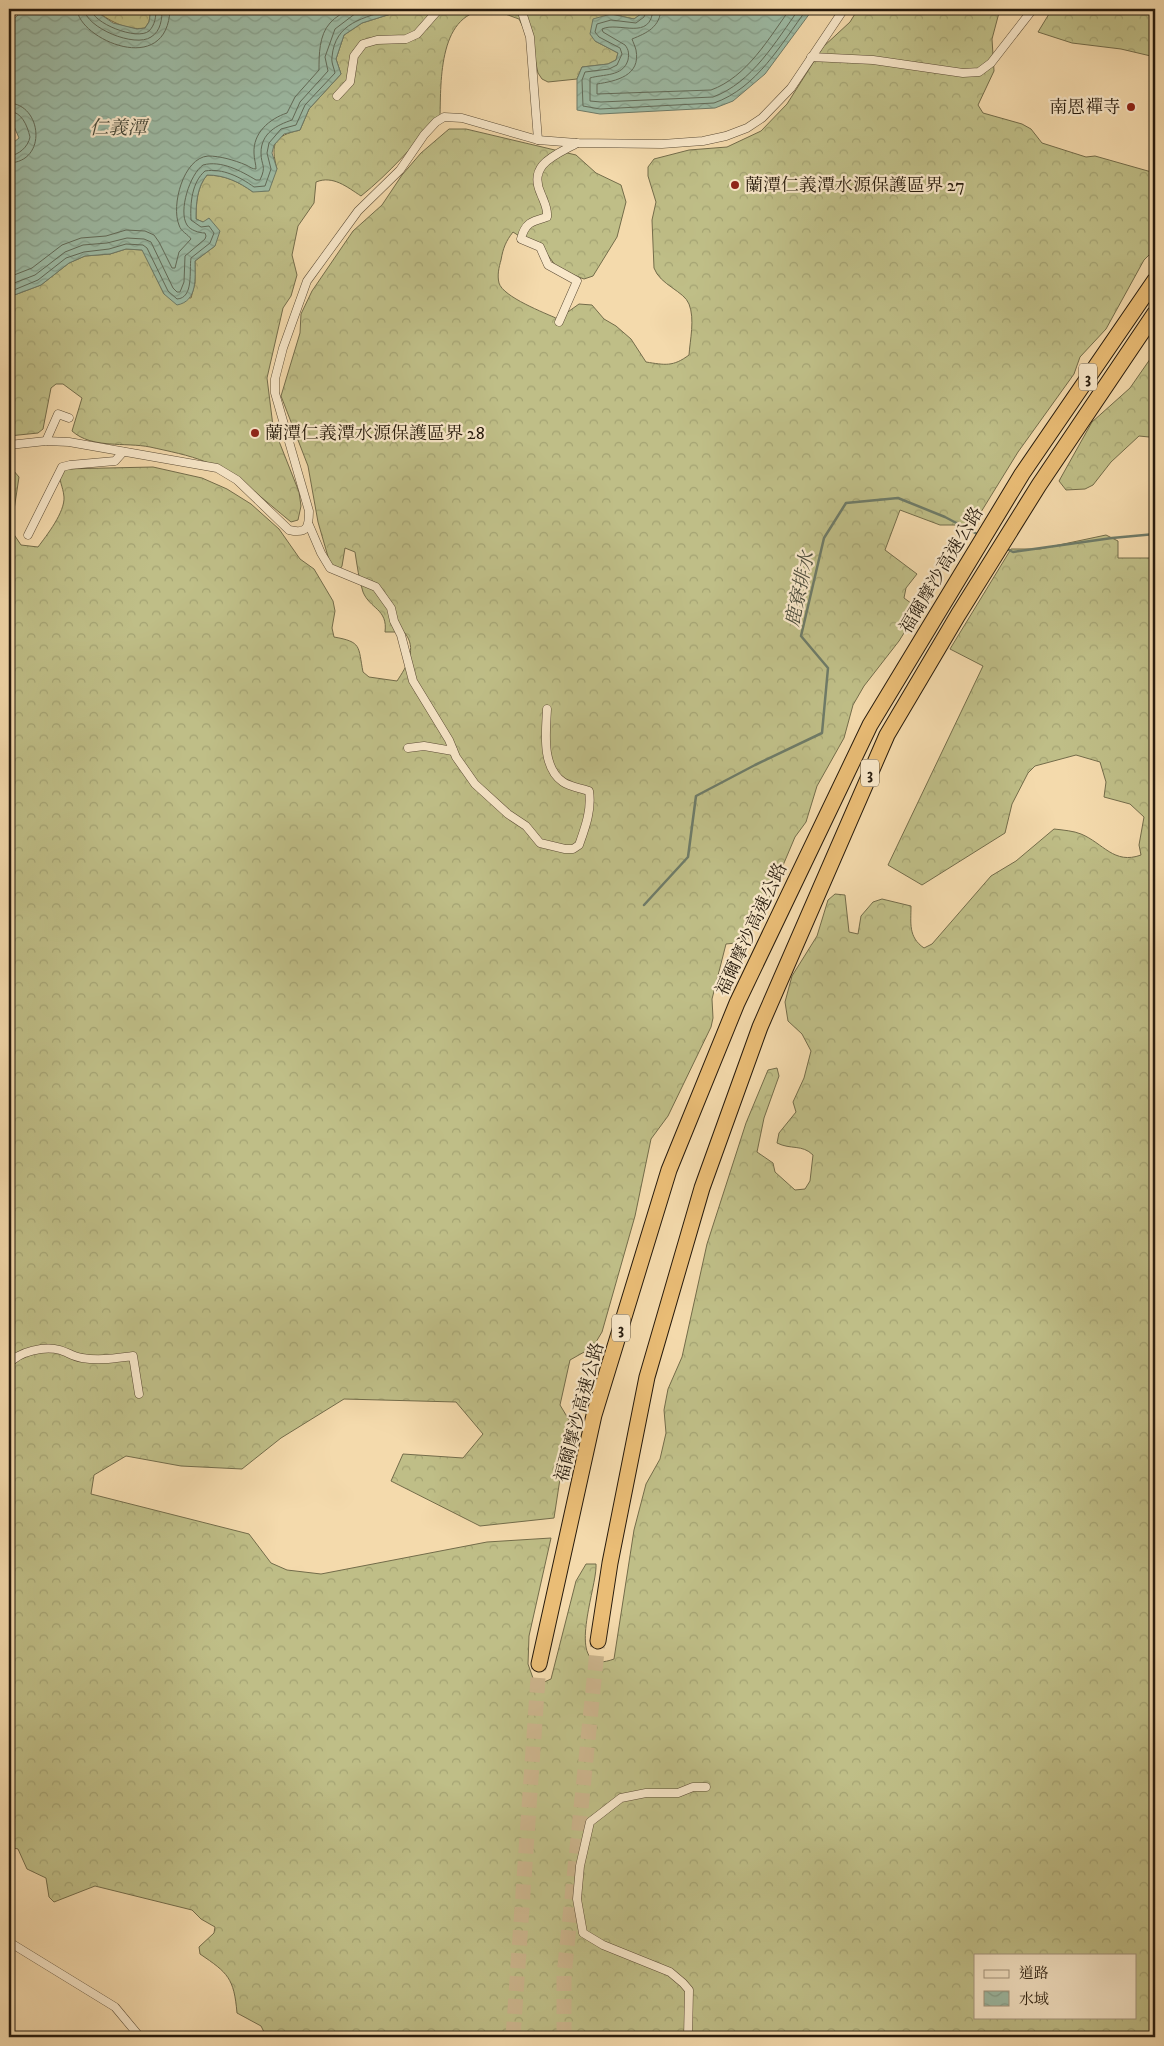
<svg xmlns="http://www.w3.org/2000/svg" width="1164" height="2046" font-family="'IM FELL DW Pica','Noto Serif TC',serif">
<defs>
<pattern id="forest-crowns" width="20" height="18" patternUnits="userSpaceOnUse" patternTransform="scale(1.25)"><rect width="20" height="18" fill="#bfbe87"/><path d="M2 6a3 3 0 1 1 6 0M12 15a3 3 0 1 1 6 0" fill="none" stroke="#a4a373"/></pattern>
<pattern id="water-waves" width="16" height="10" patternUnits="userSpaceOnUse" patternTransform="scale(1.25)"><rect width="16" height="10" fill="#9dbba5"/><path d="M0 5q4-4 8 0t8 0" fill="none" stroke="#87a08d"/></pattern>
</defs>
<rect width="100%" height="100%" fill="#f4daac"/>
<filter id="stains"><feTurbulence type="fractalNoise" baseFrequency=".004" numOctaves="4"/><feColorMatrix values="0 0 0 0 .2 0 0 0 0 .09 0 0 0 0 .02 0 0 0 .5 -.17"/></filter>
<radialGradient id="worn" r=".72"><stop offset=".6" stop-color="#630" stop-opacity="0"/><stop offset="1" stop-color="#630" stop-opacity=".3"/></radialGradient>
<g fill="url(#forest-crowns)" stroke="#736c4a" fill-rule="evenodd">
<path d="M93 9H151L149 22 145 28C125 31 109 20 93 9Z"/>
<path d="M398 9H642L641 14 634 19 611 14 595 41 618 53 616 60 608 64 582 67 577 79 548 82 542 79 538 73 532 45 519 19C510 16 499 11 490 10 438 10 441 81 440 117 414 144 390 173 361 196 347 187 333 175 316 182L314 203 298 226 292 255 297 275 291 296 283 308 267 378 273 426 299 492 301 506 298 520 291 522C264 500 238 475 206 462 189 455 168 451 150 447 125 442 92 449 72 431L82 398 63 384H56L51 388 43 429 38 433 9 436V350L11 348 9 297 41 285 69 263 85 256 110 254 126 249 143 250 164 294 191 298 195 283V261L215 246 203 222 196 219C196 203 197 187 207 175 225 175 239 182 253 192L277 169C270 143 274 136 300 130L309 109 341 74 336 59 344 35 362 23 394 13Z"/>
<path d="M858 9H1000L992 39 994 71 978 105 983 113 1022 124 1031 129 1042 143 1086 157 1095 156 1155 173V249L1144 260 1106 329 1080 357 1074 374 1018 452 973 525H940L900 510 885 550 917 574 906 588 904 598 919 609 899 641 864 686 853 705 844 738 817 786 806 822 795 837 765 908 746 942 726 944 712 999 713 1018 711 1027 668 1116 651 1139 635 1216 602 1332 593 1347 570 1360 560 1405 569 1420 554 1518 480 1526 391 1481 403 1454 463 1458 483 1434 456 1402 344 1399 281 1438 242 1469 181 1466 126 1456 94 1475 91 1494 249 1534 271 1563 287 1570 321 1574 487 1542 551 1538 529 1636 528 1664 534 1681 542 1683 551 1679 576 1581 586 1564H596C598 1586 561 1679 614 1659L634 1530 646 1484 660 1459 666 1433 664 1410 668 1389 682 1357 707 1244 746 1123 768 1070 777 1068 779 1076 764 1118 757 1152 773 1163 775 1172 795 1190 805 1189 810 1181 813 1155C802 1144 791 1150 777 1143L779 1133 796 1112 793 1102 804 1078 811 1051 802 1034 788 1021 785 1002 792 976 817 936 828 900 835 894 845 895 849 932 858 934 861 916 873 902 882 899 911 906C911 923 908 937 924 948L932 944 991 876 1016 861 1054 829C1063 830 1074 831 1081 834 1103 843 1114 865 1141 855L1139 845 1144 817 1130 804 1104 797 1106 782 1100 762 1076 755 1035 766 1028 773 1012 804 1005 833 922 885 888 865 983 666 950 649 1011 549H1040L1106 535 1118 541V558H1149L1155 563V2037H293L292 2034 264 2032 261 2026 237 2013C234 1978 228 1973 200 1954L199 1947 214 1933 215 1927 201 1919 192 1910 95 1886 54 1902 49 1897 46 1878 27 1869 18 1849 9 1847V469L13 470 19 477 11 530 21 545 38 547C47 535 65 512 64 497 63 485 58 482 61 469L153 467 202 478 227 489 251 504 279 529 300 559 314 569 333 601 335 611 332 628 334 637C362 642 358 646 363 672L369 677 397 681C407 666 418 648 404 632H385C388 609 370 609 363 592 359 580 357 565 355 552L345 548 342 566 337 574 331 567 318 522 308 466 281 396 300 333 301 314 312 291 353 231 382 205 402 175 421 153 449 129H466L576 155 596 173 621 185 626 202 617 237 593 276 584 279 558 269 547 254 513 232C506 241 503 248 501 260 499 267 497 275 499 283 503 297 545 313 558 319L579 304 592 305 604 319 616 326 631 339 646 362C665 365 673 367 689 355 690 340 695 319 689 304 684 291 660 285 654 268L652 220 656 202 648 176V167L654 159 689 150 727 147 761 131 787 104 823 47 850 22ZM975 1955H1135V2017H975Z"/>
<polygon points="1052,9 1155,9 1155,57 1121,49 1072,43 1038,32"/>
<polygon points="1155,352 1155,443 1149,437 1139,436 1111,462 1093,485 1085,489 1066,490 1059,481 1092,422 1130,388"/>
</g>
<g fill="url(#water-waves)" stroke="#6e7b68">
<path d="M24 9H93L113 23 137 29 145 28 149 22 151 9H398L394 13 362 23 344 35 336 59 341 74 309 109 300 130 284 134 274 145 272 153 277 169 269 191 253 192C239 182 225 175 207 175 197 187 196 203 196 219L203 222 209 218 220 231 215 246 195 261C195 278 198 301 177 305L164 294 142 250 126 249 110 254 85 256 69 263 41 285 9 297V146L19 138 13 124 9 120V20L16 17Z"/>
<polygon points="642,9 813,9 765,74 733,101 715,108 600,114 577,110 577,79 582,67 608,64 616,60 618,53 595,41 590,34 593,19 611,14 634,19 641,14"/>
</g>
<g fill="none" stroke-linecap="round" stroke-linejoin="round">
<g stroke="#626b59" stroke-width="1">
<path d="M77 9C78 39 168 79 170 9"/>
<path d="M84 9C86 28 135 48 151 37 161 31 162 19 162 9"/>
<path d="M91 9C92 23 137 41 149 31 155 25 156 17 156 9"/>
<path d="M647 9 644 17 636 23 611 20 597 24 595 32 599 37 620 48 622 54 617 65 609 69 585 72 582 80 583 106 600 109 714 103C757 88 781 44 807 9"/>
<path d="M653 9C651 42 619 21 602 29L603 32 625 45C629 50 629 54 628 60 623 77 603 74 590 78V101L601 102 713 97C752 83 776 41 799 9"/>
<path d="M661 9C660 27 647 33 632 39 633 42 635 46 636 50 641 76 616 81 597 84V94L711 90C747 77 769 38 790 9"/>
<path d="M9 103C42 104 48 162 9 163"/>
<path d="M9 111C22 112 27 125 30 137 28 147 19 155 9 156"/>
<path d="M9 277 32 268 62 245 81 238 106 236 126 230 145 231 154 235 159 242 172 268H175L179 252 191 239C188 234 181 232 179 225 171 206 183 158 208 156 220 156 234 160 246 165 250 167 252 169 256 169 256 164 254 159 254 153 253 133 269 119 287 113L295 97 319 70C319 55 319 35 330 23 335 17 343 13 350 9"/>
<path d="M9 285 35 275 65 252 83 245 107 243 127 238 144 239 151 242 173 288 177 292H180L184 282 185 256 205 239 206 236 205 233C199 233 190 230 187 225 178 211 190 174 203 165 221 160 241 171 256 180H260C267 165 261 166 261 153 261 133 277 125 292 120L300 102 328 71 325 57 335 29 356 13 370 9"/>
<path d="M9 292 38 280 66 258 84 252 109 249 126 244 143 245 147 248 168 291 177 299C194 298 189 271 191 258L210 243 214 233 209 226 201 227 191 220C190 203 192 182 205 171 223 168 240 177 254 187L265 186 271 169 267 153 269 143 281 129 296 125 305 105 335 73C334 68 331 62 332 57 335 22 364 18 392 9"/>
</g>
<g stroke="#6e7b68" stroke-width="2.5">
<polyline points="1155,472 1152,475 1155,479"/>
<polyline points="1007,549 1013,552 1112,538 1155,534"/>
<polyline points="644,905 688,857 696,796 755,765 822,733 828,668 801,636 824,538 846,503 898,498 945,517 979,535"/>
</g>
<g stroke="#cbb48c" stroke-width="15" stroke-dasharray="15 8" stroke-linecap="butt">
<polyline points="513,2037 539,1664"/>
<polyline points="564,2037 564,1976 598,1641"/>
</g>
<g stroke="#5a4b35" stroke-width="9">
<g id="street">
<polyline points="521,9 530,37 538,140"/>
<polyline points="811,57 873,60 963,73 979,72 991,63 1033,9"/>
<polyline points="337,96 350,82 354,56 363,44 377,40 406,39 417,34 439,9"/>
<path d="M559 322 577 281 548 265 540 247 521 239C525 222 533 221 547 217 548 208 544 202 541 194 527 164 556 155 577 143"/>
<polyline points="46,441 58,414 69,418"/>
<path d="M9 445 46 441 69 442 217 468 237 480 289 530C307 534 309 528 309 511L275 393V379L283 348 307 281 358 211 400 170 424 135 436 122 444 117 462 118 538 140 577 143 662 144 703 141 726 136 747 128 762 118 791 88 844 9"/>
<path d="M309 525 321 553 330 568 376 587 391 608 394 621 401 635 413 681 449 740 456 757 475 784 508 814 526 826 540 843 565 849H573L579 845C585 828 592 810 589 791 581 788 570 787 563 782 541 767 546 731 547 709"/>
<polyline points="28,535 62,467 70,465 115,461 123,452"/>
<polyline points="408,748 424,746 453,751"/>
<path d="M9 1364C19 1351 45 1346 60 1350 67 1352 74 1357 82 1358 100 1361 116 1358 133 1356L139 1394"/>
<polyline points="9,1942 115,2007 140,2037"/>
<polyline points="688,2037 689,1990 683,1983 670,1972 603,1945 583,1933 577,1899 580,1866 590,1822 621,1798 646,1793 678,1793 693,1787 706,1787"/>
</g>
</g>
<g stroke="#271b0d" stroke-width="17">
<g id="highway">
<polyline points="598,1641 610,1563 647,1377 702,1188 760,1027 887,735 958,615 1039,485 1155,313"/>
<polyline points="539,1664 594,1415 669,1170 737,1003 870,725 1022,474 1155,280"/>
</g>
</g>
<use href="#street" stroke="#f8e7c9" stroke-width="8"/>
<use href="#highway" stroke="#eabd76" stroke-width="15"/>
</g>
<g fill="#8f2418" stroke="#f8e7c9" stroke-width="2">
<circle cx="1131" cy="107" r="5"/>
<circle cx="735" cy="185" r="5"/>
<circle cx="255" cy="433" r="5"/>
</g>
<g text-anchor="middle" stroke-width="4.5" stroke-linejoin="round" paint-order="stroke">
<g fill="#f8e7c9" stroke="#665845" stroke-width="1">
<rect x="1079" y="363.5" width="18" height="27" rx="4"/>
<rect x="861" y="759.5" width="18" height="27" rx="4"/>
<rect x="612" y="1314.5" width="18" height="27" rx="4"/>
</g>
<g font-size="16" font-weight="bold" fill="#271b0d">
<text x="1088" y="383">3</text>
<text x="870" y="779">3</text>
<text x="621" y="1334">3</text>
</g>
<g font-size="18" fill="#271b0d" stroke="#f8e7c9" text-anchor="start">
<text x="1121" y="113" text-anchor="end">南恩禪寺</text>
<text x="745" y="191">蘭潭仁義潭水源保護區界 27</text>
<text x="265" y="439">蘭潭仁義潭水源保護區界 28</text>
</g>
<g font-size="18" fill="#271b0d" stroke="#f8e7c9">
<text transform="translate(941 570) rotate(-59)" y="6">福爾摩沙高速公路</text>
<text transform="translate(751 929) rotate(-65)" y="6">福爾摩沙高速公路</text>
<text transform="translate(579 1412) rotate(-75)" y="6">福爾摩沙高速公路</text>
</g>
<g font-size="19" font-style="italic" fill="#4a4b3b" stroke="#f8e7c9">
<text x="118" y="134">仁義潭</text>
<text transform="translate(799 589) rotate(-78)" y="7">鹿寮排水</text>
</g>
</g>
<rect width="1164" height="2046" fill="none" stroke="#f4daac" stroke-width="30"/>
<rect x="10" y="10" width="1144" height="2026" fill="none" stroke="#271b0d" stroke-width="2.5"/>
<rect x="15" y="15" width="1134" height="2016" fill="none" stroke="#271b0d"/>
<rect x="974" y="1954" width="162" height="65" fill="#f8e7c9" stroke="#a4957e"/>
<rect x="984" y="1970" width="25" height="8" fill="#f8e7c9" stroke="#a4957e"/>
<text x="1019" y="1978" font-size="15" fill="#271b0d">道路</text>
<rect x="984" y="1991" width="25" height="15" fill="url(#water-waves)" stroke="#a4957e"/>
<text x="1019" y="2004" font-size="15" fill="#271b0d">水域</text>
<rect width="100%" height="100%" filter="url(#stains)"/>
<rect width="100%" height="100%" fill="url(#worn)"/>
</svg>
